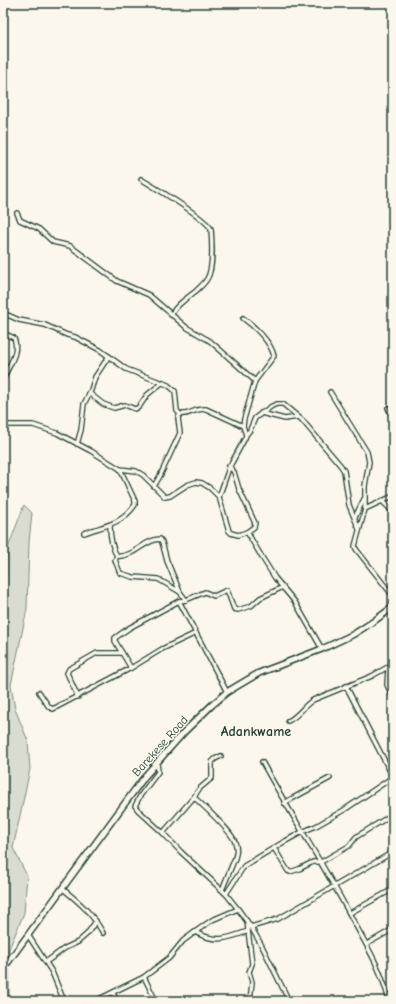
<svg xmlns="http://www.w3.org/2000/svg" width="396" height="1004" font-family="'Comic Neue',sans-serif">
<rect width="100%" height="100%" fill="#fbf7ec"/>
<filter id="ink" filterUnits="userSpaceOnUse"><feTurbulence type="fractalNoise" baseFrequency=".025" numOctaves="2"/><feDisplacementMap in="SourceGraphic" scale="8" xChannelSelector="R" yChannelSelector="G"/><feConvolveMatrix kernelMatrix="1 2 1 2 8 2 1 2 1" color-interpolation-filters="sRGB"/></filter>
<g filter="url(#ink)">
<g fill="#dbdcd1" stroke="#7d8c82">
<polygon points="24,505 32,513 29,542 27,609 11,685 15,709 28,741 30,769 13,848 27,876 24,913 9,949 9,958 3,966 3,642 8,548"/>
<polygon points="9,970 9,1001 3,1001 3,978"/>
</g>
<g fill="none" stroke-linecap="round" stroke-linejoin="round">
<g stroke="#1f3d34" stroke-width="6">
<g id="minor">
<path d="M141 179C154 187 206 218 211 229 212 242 214 268 207 279 204 284 199 288 196 291 186 299 177 304 171 315"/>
<polyline points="17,213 20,220 39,229 53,242 70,246 117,281 149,295 186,327 210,341 218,348 255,381"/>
<path d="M3 313 19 320 45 325 67 335 75 337 100 350 126 369 168 385 175 391 177 411 180 414C189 416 194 408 206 409L243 426"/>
<path d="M3 333 14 338C20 353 8 366 3 380"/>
<polyline points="330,392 367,452 369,462 365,486 365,509 355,546 356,549 393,596"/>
<polyline points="89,393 103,404 111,407 114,408 125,405 135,409 139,407 147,395 163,382"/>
<polyline points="388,408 393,417"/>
<polyline points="261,413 285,419 298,417"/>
<polyline points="3,425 33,425 57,433 91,451 120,469 136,471 143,475 165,497 170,496 187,485 196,482 202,483 210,488 219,497 229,531 231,533 238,535 247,532 263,559 275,578 295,602 322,649"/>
<polyline points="246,435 250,430 255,418 272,406 277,404 283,404 302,420 341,466 344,471 349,505 359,529"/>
<polyline points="77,444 81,430 84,404 91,390 95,377 109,356"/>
<polyline points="229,466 234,472 239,489 255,523 254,527 247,532"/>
<polyline points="154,486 160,476 180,433 178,418 180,414"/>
<path d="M219 497 229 468 245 438 246 435 243 426 244 419 255 381 274 356C271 342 254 326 243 318"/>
<polyline points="382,501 393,512"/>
<polyline points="365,509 393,496"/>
<polyline points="355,517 364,499"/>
<path d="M110 525C110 535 112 548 117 556L115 560 120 573 133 577 158 579 180 592"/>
<path d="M84 533C105 525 121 525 135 505V501L120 469"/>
<path d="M117 556C133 558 145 539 160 539L162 542 167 561 180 592 186 600"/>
<polyline points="179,601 227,692"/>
<polyline points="131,668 115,641 115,638 129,628 179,601 186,600 205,592 214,596 227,590 234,609 238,610 251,606 260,598 283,587"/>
<polyline points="388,668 387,685 393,697"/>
<polyline points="346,686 393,777"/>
<polyline points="39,692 49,707 53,709 131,668 162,649 196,633"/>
<polyline points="78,697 67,673 69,669 97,653 122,653"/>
<path d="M288 721C299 716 303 706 313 700L372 676 393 664"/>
<polyline points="157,762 158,772 140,796 135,806 138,810 163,833 181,852 226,894 238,909 251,927 262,946 289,1001"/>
<path d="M262 762C290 813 322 862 349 913 365 943 381 967 389 1001"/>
<path d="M194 797C204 807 231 830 235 842 237 847 237 852 235 858L222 890"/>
<polyline points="284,803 330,778"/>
<polyline points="163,833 194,797 199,789 212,778 212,762 215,759 221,756"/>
<polyline points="274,848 288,871 290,872 299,869 313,862 321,862 349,846 356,837 393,814"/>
<path d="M63 889C80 903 92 913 103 933"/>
<polyline points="226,894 244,866 282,843 302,832 316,826 344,810 393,777"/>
<polyline points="350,913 393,889"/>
<polyline points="247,921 252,964 249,972 252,982 250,1001"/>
<polyline points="251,927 278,919 393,852"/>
<path d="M195 932C215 943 227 939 248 931"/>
<polyline points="28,935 52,972 64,1001"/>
<polyline points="367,944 393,929"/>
<polyline points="46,962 65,948 78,942 87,934 96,921"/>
<polyline points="144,977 156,1001"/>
<polyline points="113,993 117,1001"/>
<polyline points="95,1001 144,977 169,958 183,941 195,932 212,920 238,909"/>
</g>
</g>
<g stroke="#1f3d34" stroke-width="8">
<polyline id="secondary" points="3,969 145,776 184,732 212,705 227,692 259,673 322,649 354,634 374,621 393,607"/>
</g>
<use href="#minor" stroke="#fbf7ec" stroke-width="3.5"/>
<use href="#secondary" stroke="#fbf7ec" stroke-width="5"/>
</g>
</g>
<g text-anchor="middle" stroke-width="3" stroke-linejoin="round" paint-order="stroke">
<g font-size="12" fill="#1f3d34" stroke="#fbf7ec">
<text transform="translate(160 746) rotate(-48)" y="4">Barekese Road</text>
</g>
<g font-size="14" font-weight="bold" fill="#1f3d34" stroke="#fbf7ec">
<text x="256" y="736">Adankwame</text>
</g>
</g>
<rect width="396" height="1004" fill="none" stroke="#fbf7ec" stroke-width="16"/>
<rect x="8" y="8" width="380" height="988" fill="none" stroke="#1f3d34" stroke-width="1.5" filter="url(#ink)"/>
</svg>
